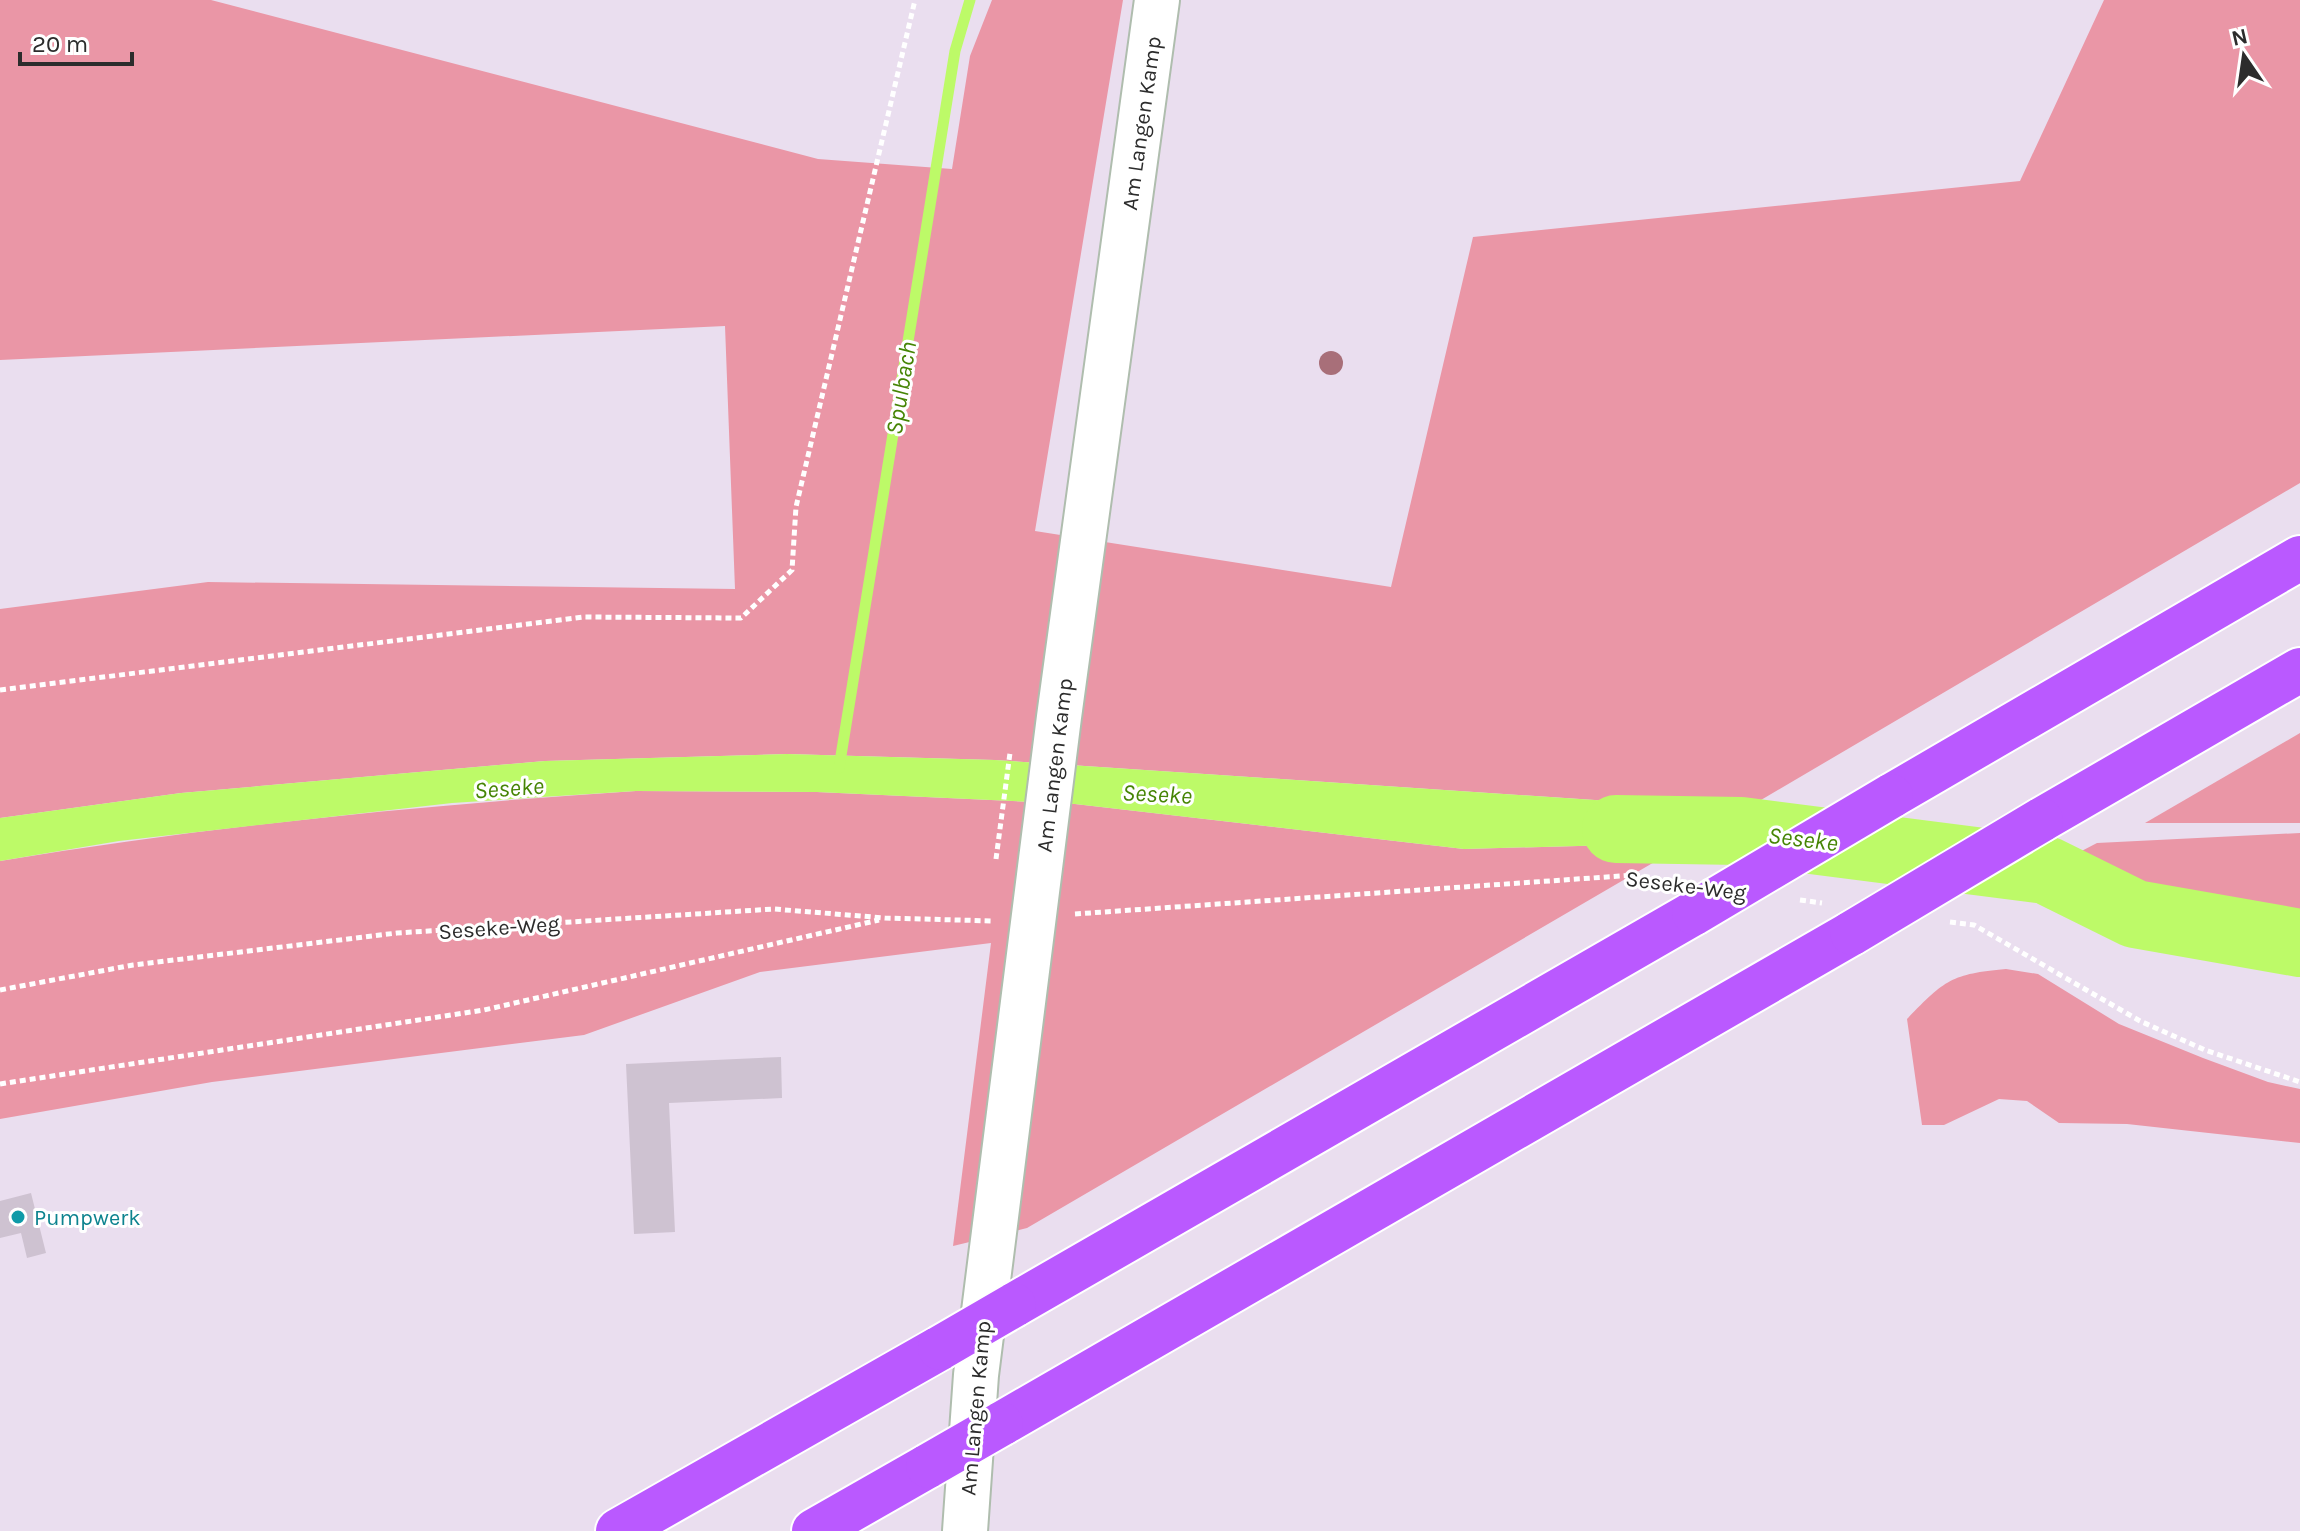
<svg xmlns="http://www.w3.org/2000/svg" width="2300" height="1531" font-family="Karla,sans-serif">
<rect width="100%" height="100%" fill="#eadeef"/>
<g fill="#ea96a6">
<polygon points="0,0 211,0 818,159 952,169 970,56 992,0 1123,0 1035,531 1391,587 1473,237 2020,181 2104,0 2300,0 2300,483 1744,810 995,760 787,754 545,761 181,793 0,818 0,609 208,582 735,589 725,326 0,360"/>
<polygon points="2300,733 2300,823 2145,823"/>
<path d="M636 791 817 792 1075 804 1464 849 1687 843 1027 1228 953 1246 991 943 760 972 584 1035 212 1082 0 1119V861C211 826 423 805 636 791Z"/>
<polygon points="2300,833 2300,923 2167,901 2072,856 2097,843"/>
<path d="M2006 969 2038 974 2119 1024 2203 1058 2268 1082 2300 1089V1143L2127 1124 2059 1123 2027 1101 1999 1099 1944 1125H1922L1907 1019C1945 980 1951 974 2006 969Z"/>
</g>
<g fill="#bdfa68">
<polygon points="787,754 995,760 1744,810 1687,843 1464,849 1075,804 817,792 636,791 452,803 119,841 0,861 0,818 181,793 545,761"/>
<polygon points="2072,856 2167,901 2300,923 2300,969 2118,929 2031,881"/>
</g>
<polygon fill="#eadeef" points="2074,852 2085,858 2034,887 2028,883 2029,878"/>
<g fill="none" stroke-linecap="round" stroke-linejoin="round">
<polyline stroke="#bdfa68" stroke-width="11" points="839,768 955,51 970,0"/>
<polyline stroke="#bdfa68" stroke-width="68" points="1616,829 1741,831 2046,870 2135,914 2300,943"/>
</g>
<g fill="#cec2d1">
<polygon points="781,1057 782,1098 669,1103 675,1232 634,1234 626,1064"/>
<polygon points="31,1193 46,1253 27,1258 21,1233 0,1238 0,1201"/>
</g>
<g fill="none" stroke-linecap="round" stroke-linejoin="round">
<g stroke="#afbdae" stroke-width="48">
<polyline id="minor" points="965,1531 976,1375 1059,717 1157,0"/>
</g>
<g stroke="#fff" stroke-width="48">
<g id="highway">
<polyline points="1891,796 2300,558"/>
<polyline points="2041,820 2300,670"/>
<polyline points="1014,1305 1694,913"/>
<polyline points="1001,1424 1852,933"/>
<polyline points="618,1531 940,1348"/>
<polyline points="814,1531 928,1466"/>
</g>
</g>
<g stroke="#fff" stroke-width="5" stroke-dasharray="6 4" stroke-linecap="butt">
<polyline points="0,690 584,617 741,618 792,570 796,507 915,0"/>
<polyline points="996,859 1010,753"/>
<polyline points="1800,900 1822,903"/>
<polyline points="1075,914 1635,875 1667,880"/>
<polyline points="1950,922 1974,925 2140,1021 2205,1050 2300,1082"/>
<polyline points="0,990 133,965 397,933 774,909 885,918 994,921"/>
<polyline points="0,1084 484,1010 879,920"/>
</g>
<use href="#minor" stroke="#fff" stroke-width="44"/>
<use href="#highway" stroke="#ba59ff" stroke-width="44"/>
<g stroke="#fff" stroke-width="48" stroke-linecap="butt">
<g id="highway-bridge">
<polyline points="1694,913 1891,796"/>
<polyline points="1852,933 2041,820"/>
<polyline points="940,1348 1014,1305"/>
<polyline points="928,1466 1001,1424"/>
</g>
</g>
<use href="#highway-bridge" stroke="#ba59ff" stroke-width="44"/>
</g>
<circle fill="#a86f79" cx="1331" cy="363" r="12"/>
<circle fill="#0f9aa8" stroke="#fff" stroke-width="3" cx="18" cy="1217" r="8"/>
<g text-anchor="middle" stroke-width="6" stroke-linejoin="round" paint-order="stroke">
<g font-size="22" fill="#2c2c2c" stroke="#fff">
<text transform="translate(1141 123) rotate(-82)" y="8">Am Langen Kamp</text>
<text transform="translate(1054 765) rotate(-83)" y="8">Am Langen Kamp</text>
<text transform="translate(1686 885) rotate(7)" y="8">Seseke-Weg</text>
<text transform="translate(499 927) rotate(-4)" y="8">Seseke-Weg</text>
<text transform="translate(975 1408) rotate(-85)" y="8">Am Langen Kamp</text>
</g>
<g font-size="22" fill="#0d838f" stroke="#fff" text-anchor="start">
<text x="34" y="1225">Pumpwerk</text>
</g>
<g font-size="24" font-style="italic" fill="#468505" stroke="#fff">
<text transform="translate(901 388) rotate(-81)" y="8">Spulbach</text>
<text transform="translate(509 788) rotate(-4)" y="8">Seseke</text>
<text transform="translate(1157 794) rotate(3)" y="8">Seseke</text>
<text transform="translate(1803 839) rotate(7)" y="8">Seseke</text>
</g>
</g>
<g transform="translate(2244 56) rotate(347)" stroke="#ffffff" stroke-width="6" paint-order="stroke">
<path d="M0-6L14 30L0 20L-14 30Z" fill="#2c2c2c"/>
<text y="-12" font-size="22" font-weight="bold" text-anchor="middle" fill="#2c2c2c">N</text>
</g>
<path d="M20 52v12h112v-12" fill="none" stroke="#2c2c2c" stroke-width="4"/>
<text x="32" y="52" font-size="24" fill="#2c2c2c" stroke="#ffffff" stroke-width="6" paint-order="stroke">20 m</text>
</svg>
